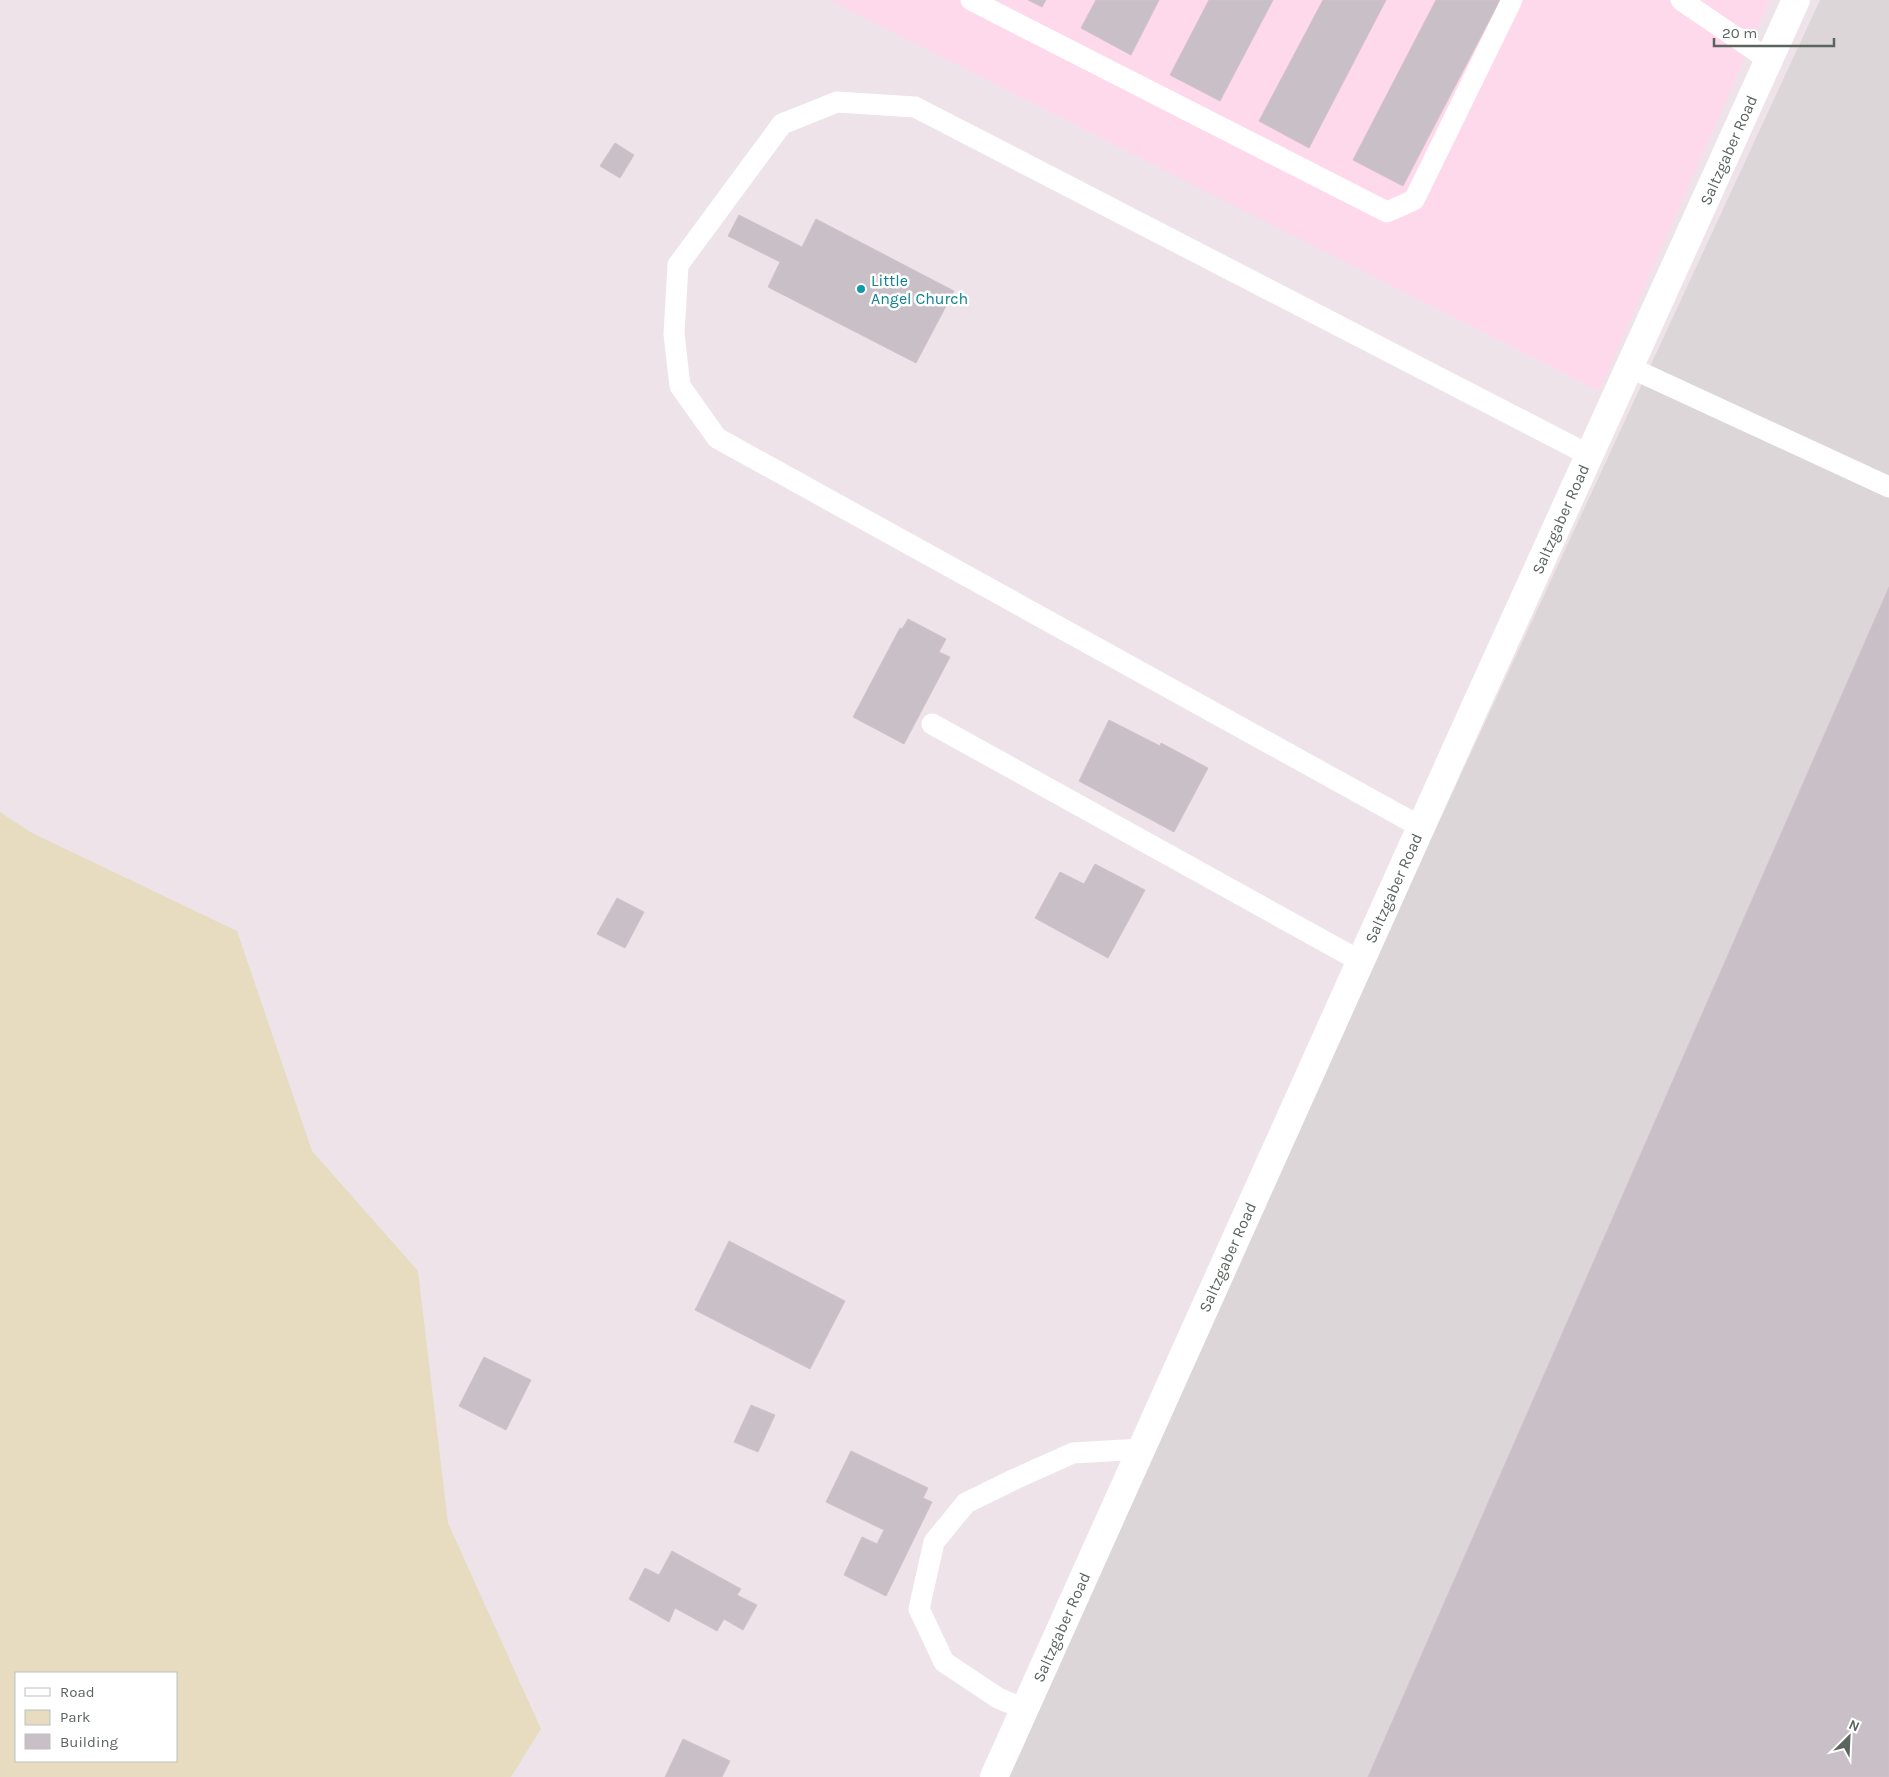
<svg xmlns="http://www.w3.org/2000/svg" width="1889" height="1777" font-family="Karla,sans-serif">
<rect width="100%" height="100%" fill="#eee3e9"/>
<polygon fill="#fed8eb" points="830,0 1770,0 1599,391"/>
<polygon fill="#ddd6d9" points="1820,0 1889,0 1889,1777 996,1777"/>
<path fill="#e7dcbf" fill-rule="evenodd" d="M0 812 32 833 237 931 312 1151 418 1271 448 1523 541 1729 511 1777H0ZM16 1673H176V1761H16Z"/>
<g fill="#c9bfc6" stroke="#d3c1cc">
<polygon points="1028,0 1046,0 1042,7"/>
<polygon points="1096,0 1159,0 1131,55 1081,28"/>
<polygon points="1209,0 1273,0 1220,101 1170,75"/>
<polygon points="1323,0 1386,0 1309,148 1259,121"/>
<polygon points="1436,0 1500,0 1403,186 1353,160"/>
<polygon points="615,143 634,155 620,178 600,166"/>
<polygon points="739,215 802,247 816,219 954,291 916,363 768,287 780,262 728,236"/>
<polygon points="1889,587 1889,1777 1368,1777"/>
<polygon points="908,619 946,639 939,652 950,657 904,744 853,717 900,628 902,629"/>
<polygon points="1109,720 1160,746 1161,743 1208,768 1174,832 1079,781"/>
<polygon points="1095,864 1145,890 1108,958 1035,918 1060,872 1084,884"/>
<polygon points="617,898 644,912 625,948 597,934"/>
<polygon points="729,1241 845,1301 810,1369 695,1310"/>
<polygon points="484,1357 531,1380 506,1430 459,1406"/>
<polygon points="751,1405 775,1415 758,1452 734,1442"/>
<polygon points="851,1451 928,1488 923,1498 932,1502 886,1596 844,1575 862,1537 877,1544 884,1530 826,1502"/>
<polygon points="672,1551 741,1589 737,1595 757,1605 743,1630 724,1619 717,1631 675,1608 669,1622 629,1599 645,1568 659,1575"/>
<polygon points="683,1739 730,1761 722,1777 665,1777"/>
</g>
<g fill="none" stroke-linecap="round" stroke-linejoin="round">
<g stroke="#fff" stroke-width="21">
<polyline points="971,0 1387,212 1414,200 1512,0"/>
<polyline points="1681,0 1769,60"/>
<polyline points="1629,367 1889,487"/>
<polyline points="932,724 1360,961"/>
<polyline points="1421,827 717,438 680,386 674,334 678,265 782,124 837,102 915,107 1589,455"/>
<polyline points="1024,1709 998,1698 944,1662 919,1609 934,1542 966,1503 1015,1479 1073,1453 1141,1449"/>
</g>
<polyline stroke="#fff" stroke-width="28" points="994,1777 1474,709 1796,0"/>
</g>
<circle fill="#0f9aa8" stroke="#fff" stroke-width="2" cx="861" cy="289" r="5"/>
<g text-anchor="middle" stroke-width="5" stroke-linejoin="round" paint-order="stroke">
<g font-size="16" fill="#5b645e" stroke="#fff">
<text transform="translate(1728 150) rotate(-66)" y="6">Saltzgaber Road</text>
<text transform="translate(1560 519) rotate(-66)" y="6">Saltzgaber Road</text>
<text transform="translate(1393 888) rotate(-66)" y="6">Saltzgaber Road</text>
<text transform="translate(1227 1257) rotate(-66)" y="6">Saltzgaber Road</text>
<text transform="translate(1061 1627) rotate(-66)" y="6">Saltzgaber Road</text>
</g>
<g font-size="16" fill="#0d838f" stroke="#fff" text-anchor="start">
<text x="871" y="286">Little<tspan x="871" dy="18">Angel Church</tspan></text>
</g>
</g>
<rect x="15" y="1672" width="162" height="90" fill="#ffffff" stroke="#bdc1bf"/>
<rect x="25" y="1688" width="25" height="8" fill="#ffffff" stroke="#bdc1bf"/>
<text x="60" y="1697" font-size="15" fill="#5b645e">Road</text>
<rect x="25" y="1710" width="25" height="15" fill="#e7dcbf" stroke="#bdc1bf"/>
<text x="60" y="1722" font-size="15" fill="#5b645e">Park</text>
<rect x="25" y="1734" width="25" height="15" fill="#c9bfc6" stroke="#bdc1bf"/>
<text x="60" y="1747" font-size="15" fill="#5b645e">Building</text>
<g transform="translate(1849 1737) rotate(24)" stroke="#ffffff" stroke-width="4" paint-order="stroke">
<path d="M0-4L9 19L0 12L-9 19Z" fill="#5b645e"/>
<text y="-8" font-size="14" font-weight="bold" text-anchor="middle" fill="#5b645e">N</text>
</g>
<path d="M1714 38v8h120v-8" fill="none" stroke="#5b645e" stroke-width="2.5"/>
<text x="1722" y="38" font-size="15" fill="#5b645e" stroke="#ffffff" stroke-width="4" paint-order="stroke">20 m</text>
</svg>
